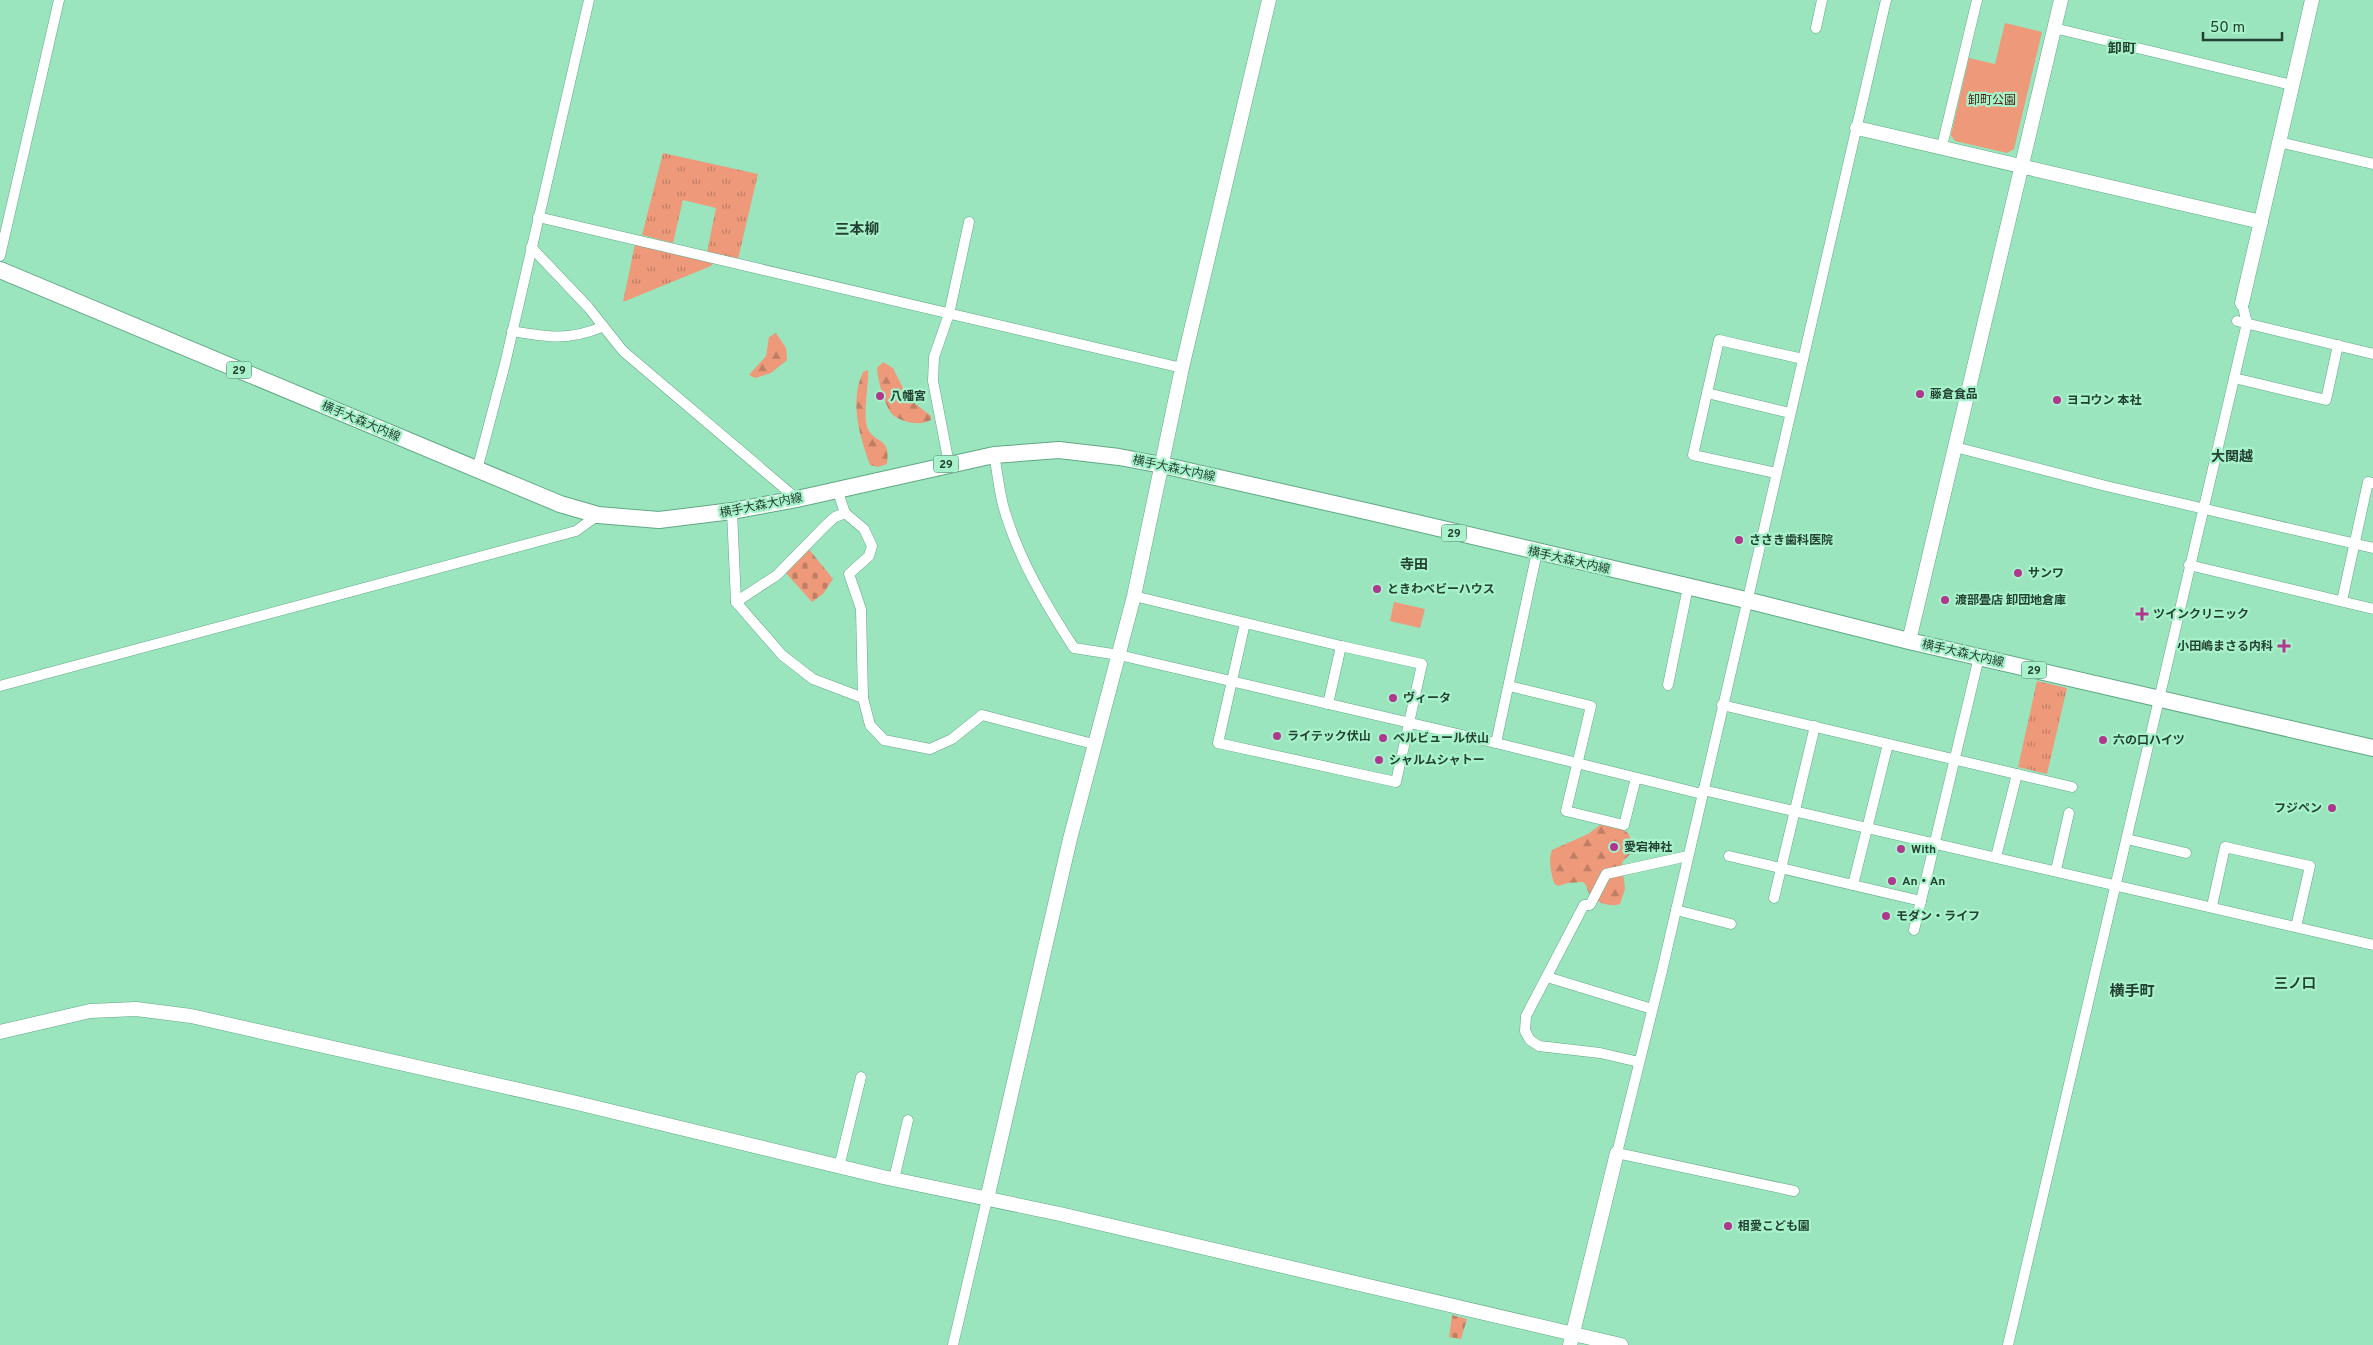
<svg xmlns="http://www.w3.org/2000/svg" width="2373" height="1345" font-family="Overpass,'Noto Sans JP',sans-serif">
<defs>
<pattern id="grass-tufts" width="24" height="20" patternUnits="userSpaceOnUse" patternTransform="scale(1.25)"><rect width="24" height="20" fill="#ed997a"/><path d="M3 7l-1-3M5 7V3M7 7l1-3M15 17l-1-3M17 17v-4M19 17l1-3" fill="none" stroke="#c07e65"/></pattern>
<pattern id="forest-firs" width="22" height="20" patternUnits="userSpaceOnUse" patternTransform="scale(1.25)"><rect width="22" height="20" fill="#ed997a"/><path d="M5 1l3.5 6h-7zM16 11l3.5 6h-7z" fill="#c07e65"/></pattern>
<pattern id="cemetery-stones" width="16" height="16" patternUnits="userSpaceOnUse" patternTransform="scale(1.25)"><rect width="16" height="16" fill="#ed997a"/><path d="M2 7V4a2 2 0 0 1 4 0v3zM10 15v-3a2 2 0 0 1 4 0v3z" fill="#c07e65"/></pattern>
</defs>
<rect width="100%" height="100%" fill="#9be5be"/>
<g fill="url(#grass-tufts)">
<polygon points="663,153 758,174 738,259 707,252 716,208 683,200 673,243 642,235"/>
<polygon points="635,244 714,262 711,266 623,302"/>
<polygon points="2037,681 2067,688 2047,774 2018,767"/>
</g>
<g fill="url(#forest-firs)">
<polygon points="776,333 786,348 787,360 771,373 755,378 749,375 766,356 769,337"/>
<path d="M883 362 893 368 908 398 931 416V420C920 426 905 423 894 416 886 410 877 378 877 368Z"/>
<path d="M868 370C869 385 862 417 868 429 876 445 891 436 887 464L878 467 870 465C860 437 849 402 863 372Z"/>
<path d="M1603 823C1622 828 1633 829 1632 852L1622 862 1625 889 1620 904C1610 908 1594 902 1589 893 1586 888 1588 886 1583 882L1568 883 1558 886 1554 883C1551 872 1548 861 1552 850L1588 834Z"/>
</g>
<g fill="url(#cemetery-stones)">
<polygon points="808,548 833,579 823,594 812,602 785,572"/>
<polygon points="1452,1315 1467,1319 1461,1339 1449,1337"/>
</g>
<g fill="#ed997a">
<polygon points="2005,23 2042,32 2014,149 2007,153 1955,141 1951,135 1969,58 1995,64"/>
<polygon points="1394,602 1425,609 1420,628 1390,621"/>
</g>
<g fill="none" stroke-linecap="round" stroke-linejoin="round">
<g stroke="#60a885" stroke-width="11">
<g id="minor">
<polyline points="1816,28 1822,0"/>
<polyline points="2054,28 2292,85"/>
<polyline points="2279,142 2373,164"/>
<polyline points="1942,146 1977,0"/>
<polyline points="538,217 1182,368"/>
<polyline points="531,247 588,307 623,351 797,499"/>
<polyline points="0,256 59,0"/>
<polyline points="2237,321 2373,354"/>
<path d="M512 331C547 337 568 341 602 327"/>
<polyline points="2234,378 2326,400 2338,345"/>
<polyline points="1707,393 1790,413"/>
<polyline points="1955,447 2106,486 2373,548"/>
<path d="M994 455C998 474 999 494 1005 512 1020 561 1046 605 1074 648L1119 655 1496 743 1702 794"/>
<polyline points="949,464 933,381 934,357 949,314 969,222"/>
<polyline points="477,470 505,364 589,0"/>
<polyline points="1776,473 1693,455 1719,340 1803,359"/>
<polyline points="837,489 845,513 864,529 872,546 869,556 849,574 861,609 863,698"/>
<polyline points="732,511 736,602 782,655 813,679 863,698 870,725 884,740 930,749 952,739 982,715 1093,744"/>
<polyline points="2189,565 2373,609"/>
<polyline points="1134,596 1341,646"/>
<polyline points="2342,601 2368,482 2373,483"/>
<polyline points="736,602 777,575 826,525 835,517 845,513"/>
<polyline points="1245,623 1218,743 1396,782 1422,664 1341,646 1328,704"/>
<polyline points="1668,685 1688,587"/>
<polyline points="0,686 576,531 598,515"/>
<polyline points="1509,686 1591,706 1566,811 1624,825 1636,778"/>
<polyline points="1722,705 2072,787"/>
<polyline points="1496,743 1537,552"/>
<polyline points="1703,790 2373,945"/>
<polyline points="2127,839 2186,853"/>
<polyline points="1729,856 1921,901"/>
<polyline points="1996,857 2017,774"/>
<polyline points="2056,870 2069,813"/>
<polyline points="1853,885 1888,744"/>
<polyline points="1774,898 1815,726"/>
<polyline points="2212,906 2225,847 2310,866 2296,927"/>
<polyline points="1676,910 1731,924"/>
<polyline points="1914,930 1979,657"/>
<polyline points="1547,977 1652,1009"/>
<polyline points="1639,1062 1600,1053 1539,1046 1530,1040 1525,1031 1526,1016 1584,905 1590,905 1606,874 1688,856"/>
<polyline points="839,1167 861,1077"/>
<polyline points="894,1179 908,1120"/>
<polyline points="1794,1191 1617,1153 1662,971 1886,0"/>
<polyline points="953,1345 987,1199"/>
<polyline points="2008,1345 2247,323 2242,303"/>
</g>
</g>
<g stroke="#60a885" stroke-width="15">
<g id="tertiary">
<polyline points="1857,128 2261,222"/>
<polyline points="2242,303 2312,0"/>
<polyline points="1909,641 2061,0"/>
<polyline points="0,1032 90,1011 136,1009 191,1016 577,1103 883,1177 1060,1214 1621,1345"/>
<polyline points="987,1199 1070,839 1134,596 1182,368 1269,0"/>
<polyline points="1570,1345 1617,1153"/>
</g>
</g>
<g stroke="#60a885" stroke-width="18">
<polyline id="primary" points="0,270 560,504 598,515 659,520 732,511 797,499 994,455 1059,450 1119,457 1162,465 1370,512 1746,600 1909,641 2373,748"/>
</g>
<use href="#minor" stroke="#fff" stroke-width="10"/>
<use href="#tertiary" stroke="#fff" stroke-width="14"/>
<use href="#primary" stroke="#fff" stroke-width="16"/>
</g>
<g fill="#af378d" stroke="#a8f2cb" stroke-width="2">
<circle cx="1920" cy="394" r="5"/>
<circle cx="880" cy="396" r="5"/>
<circle cx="2057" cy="400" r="5"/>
<circle cx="1739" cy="540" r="5"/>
<circle cx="2018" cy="573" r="5"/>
<circle cx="1377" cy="589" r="5"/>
<circle cx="1945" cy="600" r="5"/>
<path d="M2139.5 606.5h5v5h5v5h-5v5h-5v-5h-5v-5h5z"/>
<path d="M2281.5 638.5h5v5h5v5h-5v5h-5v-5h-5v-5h5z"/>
<circle cx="1393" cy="698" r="5"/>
<circle cx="1277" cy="736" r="5"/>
<circle cx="1383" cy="738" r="5"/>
<circle cx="2103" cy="740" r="5"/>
<circle cx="1379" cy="760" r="5"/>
<circle cx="2332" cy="808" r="5"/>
<circle cx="1614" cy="847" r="5"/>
<circle cx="1901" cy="849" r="5"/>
<circle cx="1892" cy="881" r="5"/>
<circle cx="1886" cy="916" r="5"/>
<circle cx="1728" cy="1226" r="5"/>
</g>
<g text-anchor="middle" stroke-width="4.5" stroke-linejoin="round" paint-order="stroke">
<g fill="#a8f2cb" stroke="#4b7660" stroke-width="1">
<rect x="226.5" y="361.5" width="25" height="17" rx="4"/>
<rect x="933.5" y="455.5" width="25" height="17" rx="4"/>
<rect x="1441.5" y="524.5" width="25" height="17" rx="4"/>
<rect x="2021.5" y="661.5" width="25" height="17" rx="4"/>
</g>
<g font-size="11" font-weight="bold" fill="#234132">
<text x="239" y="374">29</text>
<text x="946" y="468">29</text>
<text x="1454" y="537">29</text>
<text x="2034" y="674">29</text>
</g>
<g font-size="12" fill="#491e0e" stroke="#a8f2cb">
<text x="1992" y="104">卸町公園</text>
</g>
<g font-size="12" font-weight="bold" fill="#234132" stroke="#a8f2cb" text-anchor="start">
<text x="1930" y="398">藤倉食品</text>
<text x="890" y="400">八幡宮</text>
<text x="2067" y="404">ヨコウン 本社</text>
<text x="1749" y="544">ささき歯科医院</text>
<text x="2028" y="577">サンワ</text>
<text x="1387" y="593">ときわベビーハウス</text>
<text x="1955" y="604">渡部畳店 卸団地倉庫</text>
<text x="2153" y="618">ツインクリニック</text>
<text x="2273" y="650" text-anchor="end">小田嶋まさる内科</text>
<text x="1403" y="702">ヴィータ</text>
<text x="1287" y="740">ライテック伏山</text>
<text x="1393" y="742">ベルビュール伏山</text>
<text x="2113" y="744">六の口ハイツ</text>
<text x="1389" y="764">シャルムシャトー</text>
<text x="2322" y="812" text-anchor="end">フジペン</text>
<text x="1624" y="851">愛宕神社</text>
<text x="1911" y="853">With</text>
<text x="1902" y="885">An・An</text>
<text x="1896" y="920">モダン・ライフ</text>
<text x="1738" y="1230">相愛こども園</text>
</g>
<g font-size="12" fill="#234132" stroke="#a8f2cb">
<text transform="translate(361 421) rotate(23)" y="4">横手大森大内線</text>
<text transform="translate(1174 468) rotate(12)" y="4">横手大森大内線</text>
<text transform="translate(761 505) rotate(-11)" y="4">横手大森大内線</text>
<text transform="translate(1569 560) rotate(13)" y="4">横手大森大内線</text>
<text transform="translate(1963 653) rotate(13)" y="4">横手大森大内線</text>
</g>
<g font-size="14" font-weight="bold" fill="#234132" stroke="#a8f2cb">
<text x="2122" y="53">卸町</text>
<text x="2232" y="461">大関越</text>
<text x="1414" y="569">寺田</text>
<text x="2295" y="988">三ノ口</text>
</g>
<g font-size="15" font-weight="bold" fill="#234132" stroke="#a8f2cb">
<text x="857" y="234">三本柳</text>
<text x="2132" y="996">横手町</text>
</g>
</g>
<path d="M2203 32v8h79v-8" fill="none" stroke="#234132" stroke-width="2.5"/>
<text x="2210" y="32" font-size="15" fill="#234132" stroke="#a8f2cb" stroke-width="4" paint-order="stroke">50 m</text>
</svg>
